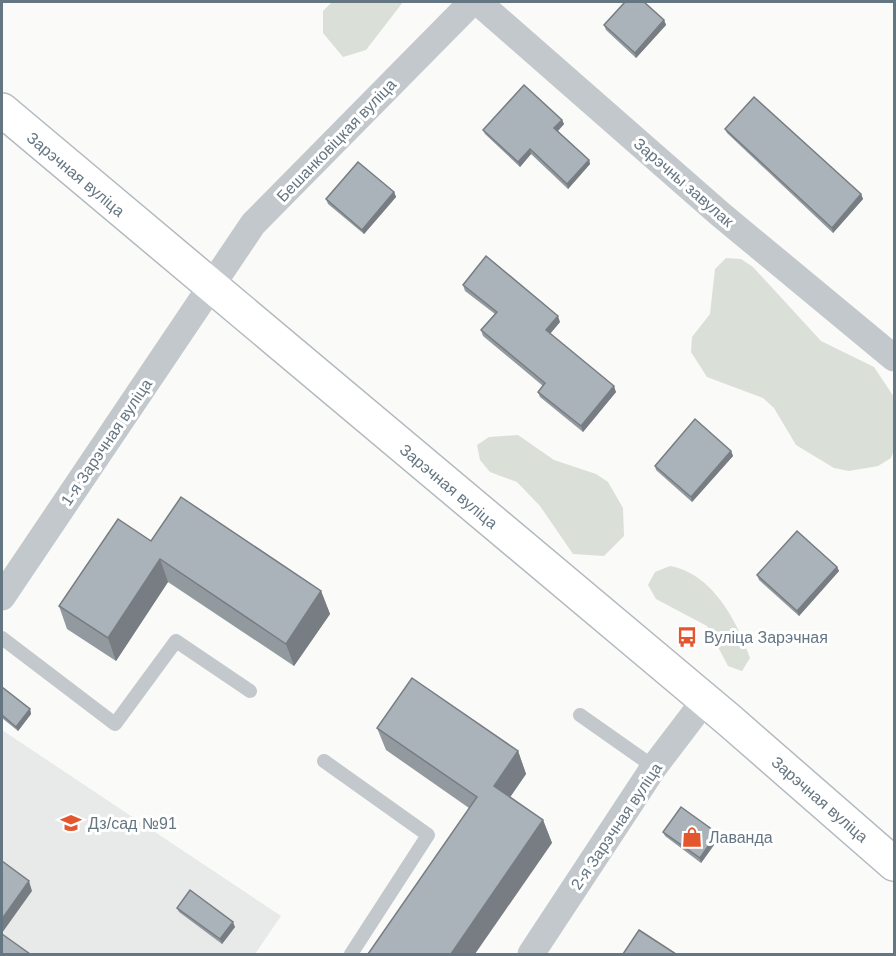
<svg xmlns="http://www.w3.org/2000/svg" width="896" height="956" font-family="Arial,sans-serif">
<rect width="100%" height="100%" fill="#fafaf8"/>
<polygon fill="#e8e9e9" points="2,730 281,916 255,954 2,954"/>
<g fill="#dadfd7">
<polygon points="332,2 403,2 366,50 343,57 323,33 323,11"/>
<polygon points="726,258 741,259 753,267 821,341 874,367 894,397 894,450 891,458 878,466 849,471 834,468 796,445 774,408 763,398 707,377 691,352 692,337 710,314 715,269"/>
<polygon points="518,435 554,460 596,474 608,482 623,508 624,536 604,556 573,554 540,506 517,482 490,472 480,460 477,445 489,437"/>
<path d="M670 566C712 573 737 621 750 658L742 671 728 666 707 626 656 599 648 585 655 572Z"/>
</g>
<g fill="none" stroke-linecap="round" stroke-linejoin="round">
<g stroke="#b3babf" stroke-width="36">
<polyline id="secondary" points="2,110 729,720 894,864"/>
</g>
<g stroke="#c3c8cc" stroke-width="14">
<polyline points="2,638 115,724 176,641 250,691"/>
<polyline points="580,715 654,767"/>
<polyline points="324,761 428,835 351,954"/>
</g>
<g stroke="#c3c8cc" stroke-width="27">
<polyline points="478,2 720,214 894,358"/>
<polyline points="2,597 253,224 472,2"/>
<polyline points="531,954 654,767 705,700"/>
</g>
<use href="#secondary" stroke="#fff" stroke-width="33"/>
</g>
<g fill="#929a9f">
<polygon points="664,20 666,25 636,58 606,30 604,25"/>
<polygon points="562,120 564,124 558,131 589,160 590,164 568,189 531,154 520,167 485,134 483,130"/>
<polygon points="725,129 861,194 863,199 833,233 727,133"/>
<polygon points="394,192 396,197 364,234 328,204 326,199"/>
<polygon points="463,285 560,322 550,334 616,392 583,432 540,397 538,392 543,386 483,336 481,330 495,314 465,291"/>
<polygon points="731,451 733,456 692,502 656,470 655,466"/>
<polygon points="151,541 321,591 330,614 294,666 168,582 116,661 67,629 59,606"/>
<polygon points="837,567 839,571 799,616 759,580 757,575"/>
<polygon points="2,687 30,709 31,714 18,731 2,718"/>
<polygon points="377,728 518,751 526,774 510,797 543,820 552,843 469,808 386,750"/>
<polygon points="663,832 719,838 701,863 665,836"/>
<polygon points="177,908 235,927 222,944 179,912"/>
</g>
<g fill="#777d82">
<polygon points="664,20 666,25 636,58 635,53"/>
<polygon points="562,120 564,124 556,133 554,128"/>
<polygon points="530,149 531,154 520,167 518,162"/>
<polygon points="589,160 590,164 568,189 567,184"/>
<polygon points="394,192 396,197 364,234 362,230"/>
<polygon points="861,194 863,199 833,233 832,228"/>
<polygon points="558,316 560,322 548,336 546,330"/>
<polygon points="614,386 616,392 583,432 581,426"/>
<polygon points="731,451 733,456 692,502 691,497"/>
<polygon points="160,559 168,582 116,661 108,638"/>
<polygon points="837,567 839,571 799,616 797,611"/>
<polygon points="321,591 330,614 294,666 286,644"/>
<polygon points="30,709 31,714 18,731 16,727"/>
<polygon points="518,751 526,774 502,809 494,786"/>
<polygon points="543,820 552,843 475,954 451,954"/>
<polygon points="717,833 719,838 701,863 700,858"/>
<polygon points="29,881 32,891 2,933 2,919"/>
<polygon points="233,922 235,927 222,944 220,939"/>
</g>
<g fill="#aab3b9" stroke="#777d82" stroke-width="1.5">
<polygon points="625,2 644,2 664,20 635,53 604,25"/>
<polygon points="524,85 562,120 554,128 589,160 567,184 530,149 518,162 483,130"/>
<polygon points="754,97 861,194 832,228 725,129"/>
<polygon points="358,162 394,192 362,230 326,199"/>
<polygon points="486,256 558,316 546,330 614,386 581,426 538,392 545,383 481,330 497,312 463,285"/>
<polygon points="695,419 731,451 691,497 655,466"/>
<polygon points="181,497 321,591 286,644 160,559 108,638 59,606 118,519 151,541"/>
<polygon points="797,531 837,567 797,611 757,575"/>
<polygon points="412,678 518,751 494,786 543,820 451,954 368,954 477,797 377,728"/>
<polygon points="2,687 30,709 16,727 2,715"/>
<polygon points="681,807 717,833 700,858 663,832"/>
<polygon points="2,861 29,881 2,919"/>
<polygon points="190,890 233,922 220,939 177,908"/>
<polygon points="639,930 676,954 623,954"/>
<polygon points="2,934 30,954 2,954"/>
</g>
<defs>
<g id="bus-bare" transform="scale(1.62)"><path d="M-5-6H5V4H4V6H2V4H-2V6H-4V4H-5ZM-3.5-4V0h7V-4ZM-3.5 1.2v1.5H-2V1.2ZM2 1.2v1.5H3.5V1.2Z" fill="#e4572e" stroke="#fff" stroke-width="2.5" paint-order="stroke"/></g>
<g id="school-bare" transform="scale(1.62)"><path d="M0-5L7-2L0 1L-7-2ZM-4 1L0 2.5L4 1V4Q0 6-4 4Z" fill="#e4572e" stroke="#fff" stroke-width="2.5" paint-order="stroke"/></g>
<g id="shop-bare" transform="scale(1.62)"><path d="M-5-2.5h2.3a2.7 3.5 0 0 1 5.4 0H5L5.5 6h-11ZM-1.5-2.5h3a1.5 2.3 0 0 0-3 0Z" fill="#e4572e" stroke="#fff" stroke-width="2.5" paint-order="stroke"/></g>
</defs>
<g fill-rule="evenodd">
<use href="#bus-bare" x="687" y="637"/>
<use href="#school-bare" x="71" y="823"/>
<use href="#shop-bare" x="692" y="837"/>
</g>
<g text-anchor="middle" stroke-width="6" stroke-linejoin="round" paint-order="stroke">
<g font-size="16" fill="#657683" stroke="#fff">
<text transform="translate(336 140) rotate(-46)" y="6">Бешанковіцкая вуліца</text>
<text transform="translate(76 174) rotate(40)" y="6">Зарэчная вуліца</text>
<text transform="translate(684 182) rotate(41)" y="6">Зарэчны завулак</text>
<text transform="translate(106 442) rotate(-56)" y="6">1-я Зарэчная вуліца</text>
<text transform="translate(449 486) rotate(40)" y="6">Зарэчная вуліца</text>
<text transform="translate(820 799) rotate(41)" y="6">Зарэчная вуліца</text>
<text transform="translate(616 826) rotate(-56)" y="6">2-я Зарэчная вуліца</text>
</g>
<g font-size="16" fill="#657683" stroke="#fff" text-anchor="start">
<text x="704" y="643">Вуліца Зарэчная</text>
<text x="88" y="829">Дз/сад №91</text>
<text x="709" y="843">Лаванда</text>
</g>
</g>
<rect width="896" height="956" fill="none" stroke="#657683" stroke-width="6"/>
</svg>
